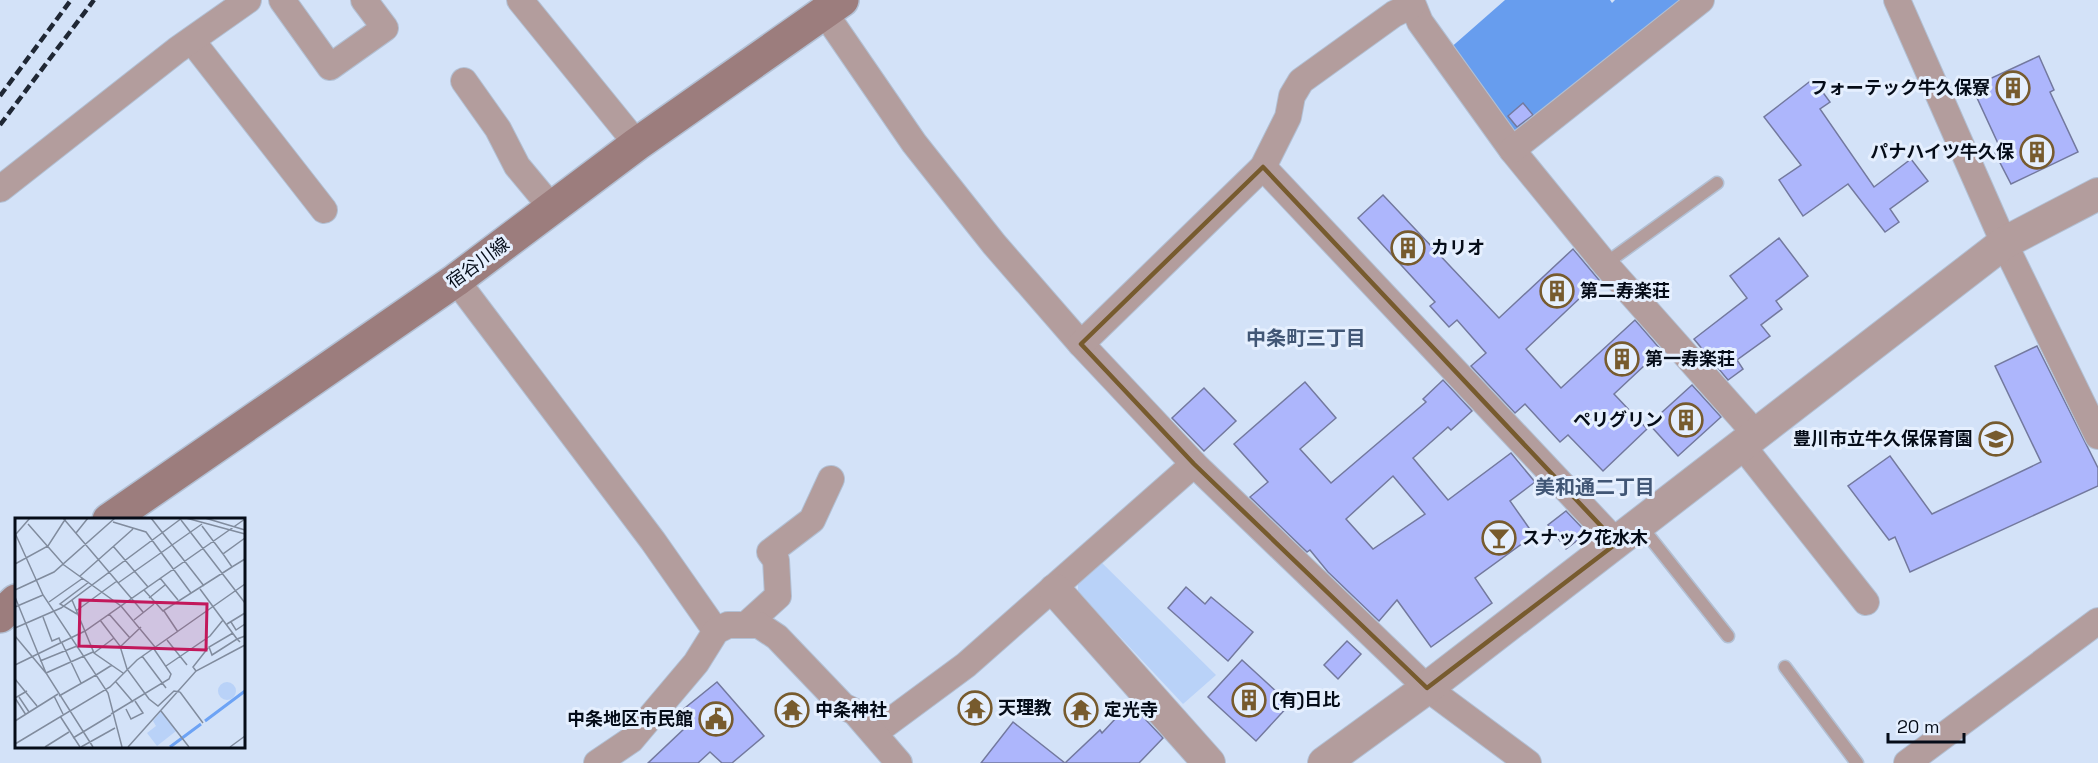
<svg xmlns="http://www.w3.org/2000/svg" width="2098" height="763" font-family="'Space Grotesk','Noto Sans JP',sans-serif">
<rect width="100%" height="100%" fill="#d3e2f8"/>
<polygon fill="#b9d2f8" points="1100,561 1216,675 1183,704 1078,592 1078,580"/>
<polygon fill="#679dee" points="1505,0 1610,0 1612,3 1615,0 1690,0 1525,132 1508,133 1448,50"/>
<g fill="#adb6fc" stroke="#73799e" stroke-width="1.5" fill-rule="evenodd">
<polygon points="2039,56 2054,90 2050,92 2078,152 2011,184 1995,153 2001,150 1972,87"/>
<polygon points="1813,79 1830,102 1820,109 1874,187 1911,159 1928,181 1890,209 1899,222 1885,232 1848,184 1803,216 1779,180 1801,165 1764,117"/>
<polygon points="1523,103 1533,115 1517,127 1508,116"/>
<polygon points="1383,195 1499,318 1573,249 1599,280 1526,349 1561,388 1635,320 1661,350 1614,394 1647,429 1603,471 1568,435 1560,442 1525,404 1515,413 1471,366 1486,353 1457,320 1449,327 1430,306 1435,302 1358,218"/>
<polygon points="1779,238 1808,276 1776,301 1782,309 1761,325 1770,336 1737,360 1743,369 1728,380 1694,339 1747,298 1730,276"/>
<polygon points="2037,346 2098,468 2098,486 1910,572 1895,537 1889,540 1848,486 1890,456 1932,514 2041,462 1995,366"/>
<path d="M1443 380 1472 411 1451 430 1448 427 1413 458 1448 500 1511 453 1535 482 1510 501 1534 535 1475 578 1492 603 1431 647 1397 600 1379 621 1328 572 1310 550 1307 552 1250 497 1268 482 1234 444 1305 382 1336 418 1300 449 1331 483 1426 402 1423 399ZM1393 476 1425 514 1373 549 1346 519Z"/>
<polygon points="1692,385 1721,417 1678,456 1649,424"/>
<polygon points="1204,388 1236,421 1204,451 1172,418"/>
<polygon points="1566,511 1587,533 1566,549 1548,525"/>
<polygon points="1186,587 1205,604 1211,597 1253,632 1228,661 1168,608"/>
<polygon points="1347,641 1361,654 1338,679 1324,665"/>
<polygon points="1242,660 1290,704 1256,741 1208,697"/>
<polygon points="717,682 764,736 732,763 722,763 710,752 698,763 648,763 687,726 680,712"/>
<polygon points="1130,703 1163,738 1139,763 981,763 1013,722 1065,763 1100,730 1102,733"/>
</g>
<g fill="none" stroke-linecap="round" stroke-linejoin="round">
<g stroke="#b2c0d4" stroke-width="15">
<g id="service">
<polyline points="1605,264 1717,183"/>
<polyline points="1640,525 1728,636"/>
<polyline points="1785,667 1857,763"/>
</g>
</g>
<g stroke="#b2c0d4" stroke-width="28">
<g id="minor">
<polyline points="282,0 330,67 385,28 364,0"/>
<polyline points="520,0 637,144"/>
<polyline points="1411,0 1420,22 1512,150 1605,264 1755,433"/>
<polyline points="1897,0 2004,243 2098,436"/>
<polyline points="824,12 914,143 994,244 1081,344 1194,464 1427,688 1528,763"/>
<polyline points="192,41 324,210"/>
<polyline points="464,81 498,129 517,166 552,208"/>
<polyline points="1512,150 1701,0"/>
<polyline points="1263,167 1617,543"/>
<polyline points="0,189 177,50 248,0"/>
<polyline points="456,280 653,541 716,631"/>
<polyline points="1081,344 1263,167 1288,117 1292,96 1301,81 1394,14 1412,5"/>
<polyline points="1741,444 1866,602"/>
<polyline points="746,625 778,596 776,560 770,552 812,520 831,479"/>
<polyline points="874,733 966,665 1194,464"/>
<polyline points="597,763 631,740 696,663 716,631 728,625 759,625 777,637 843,706 855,712 899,763"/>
<polyline points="1907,763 2098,621"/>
</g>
</g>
<g stroke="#b2c0d4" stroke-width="34">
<g id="tertiary">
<polyline points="1055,590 1209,763"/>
<polyline points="1324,763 1427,688 2004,243 2098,194"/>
</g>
</g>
<g stroke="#b2c0d4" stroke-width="36">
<g id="secondary">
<polyline points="109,520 456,280 637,144 842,0"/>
<polyline points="0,616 16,601"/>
</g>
</g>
<use href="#service" stroke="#b39d9d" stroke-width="12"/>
<use href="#minor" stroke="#b39d9d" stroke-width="26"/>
<use href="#tertiary" stroke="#b39d9d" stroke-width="32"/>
<use href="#secondary" stroke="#9c7d7d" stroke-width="33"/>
<g stroke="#1f2734" stroke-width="4.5" stroke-dasharray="9 4.5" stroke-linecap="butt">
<polyline points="0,96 71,0"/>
<polyline points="0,125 94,0"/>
</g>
</g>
<path fill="none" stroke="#775b2e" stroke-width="4.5" stroke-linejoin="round" d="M1263 167 1617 543 1427 688 1194 464 1081 344Z"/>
<defs>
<g id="building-ring" transform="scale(1.725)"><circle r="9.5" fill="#e5effe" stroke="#775b2e" stroke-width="1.5"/><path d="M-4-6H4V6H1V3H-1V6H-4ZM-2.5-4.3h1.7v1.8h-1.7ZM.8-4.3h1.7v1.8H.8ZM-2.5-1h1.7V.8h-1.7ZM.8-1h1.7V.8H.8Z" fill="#775b2e"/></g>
<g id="school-ring" transform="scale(1.725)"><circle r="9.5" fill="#e5effe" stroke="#775b2e" stroke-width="1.5"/><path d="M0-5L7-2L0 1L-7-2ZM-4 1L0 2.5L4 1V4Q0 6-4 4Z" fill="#775b2e"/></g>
<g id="bar-ring" transform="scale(1.725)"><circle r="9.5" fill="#e5effe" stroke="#775b2e" stroke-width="1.5"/><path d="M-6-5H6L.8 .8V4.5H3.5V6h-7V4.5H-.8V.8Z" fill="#775b2e"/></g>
<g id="temple-ring" transform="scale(1.725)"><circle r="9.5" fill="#e5effe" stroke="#775b2e" stroke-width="1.5"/><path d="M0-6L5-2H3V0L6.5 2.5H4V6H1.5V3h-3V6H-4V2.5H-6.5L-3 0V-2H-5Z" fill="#775b2e"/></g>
<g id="civic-ring" transform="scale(1.725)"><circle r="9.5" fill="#e5effe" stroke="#775b2e" stroke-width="1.5"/><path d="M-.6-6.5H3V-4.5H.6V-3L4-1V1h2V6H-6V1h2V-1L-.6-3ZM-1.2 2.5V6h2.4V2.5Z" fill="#775b2e"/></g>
</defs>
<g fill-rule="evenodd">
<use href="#building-ring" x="2013" y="88"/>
<use href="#building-ring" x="2037" y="152"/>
<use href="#building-ring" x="1408" y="248"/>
<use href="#building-ring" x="1557" y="291"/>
<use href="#building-ring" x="1622" y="359"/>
<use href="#building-ring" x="1686" y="420"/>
<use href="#school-ring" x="1996" y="439"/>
<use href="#bar-ring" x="1499" y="538"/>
<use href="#building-ring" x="1249" y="700"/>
<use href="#temple-ring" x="975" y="708"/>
<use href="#temple-ring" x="792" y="710"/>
<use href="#temple-ring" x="1081" y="710"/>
<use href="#civic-ring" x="716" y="719"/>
</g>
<g text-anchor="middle" stroke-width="6" stroke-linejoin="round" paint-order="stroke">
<g font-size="18" font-weight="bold" fill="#050c18" stroke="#e5effe" text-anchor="start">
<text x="1990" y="94" text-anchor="end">フォーテック牛久保寮</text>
<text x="2014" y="158" text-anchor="end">パナハイツ牛久保</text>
<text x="1431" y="254">カリオ</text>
<text x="1580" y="297">第二寿楽荘</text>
<text x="1645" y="365">第一寿楽荘</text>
<text x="1663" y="426" text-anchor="end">ペリグリン</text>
<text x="1973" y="445" text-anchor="end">豊川市立牛久保保育園</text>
<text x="1522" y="544">スナック花水木</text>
<text x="1272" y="706">(有)日比</text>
<text x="998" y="714">天理教</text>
<text x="815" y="716">中条神社</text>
<text x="1104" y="716">定光寺</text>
<text x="693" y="725" text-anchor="end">中条地区市民館</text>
</g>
<g font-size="18" fill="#050c18" stroke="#e5effe">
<text transform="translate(478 263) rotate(-36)" y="6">宿谷川線</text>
</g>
<g font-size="20" font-weight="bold" fill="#415675" stroke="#e5effe">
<text x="1306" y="345">中条町三丁目</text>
<text x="1595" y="494">美和通二丁目</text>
</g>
</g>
<g transform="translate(15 518)">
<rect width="230" height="230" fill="#d3e2f8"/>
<path d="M203 173a9 9 0 1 1 18 0a9 9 0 1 1-18 0ZM146 193 161 213 142 228 132 215 141 208 138 203Z" fill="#b9d2f8"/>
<path fill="none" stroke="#6da3f5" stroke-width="3" d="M190 203 230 173M155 229 186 206"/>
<path fill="none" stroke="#818c9e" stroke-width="1.5" d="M48 0 128 94M136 0 189 68M171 0 230 16M190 0 230 12M166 2 230 85M98 4 131 14 176 75M13 6 49 47 106 88 140 129M187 8 208 36M0 15 28 77 93 175 107 229M61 15 73 0M1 16 15 0M230 20 208 36 217 49 230 41M98 28 133 69M0 46 33 28 51 0M65 58 118 11M145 60 163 82M103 65 187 6M185 71 222 121 230 118M0 72 39 54 100 0M129 72 148 93 217 49M0 79 31 155 78 229M134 80 150 67M57 82 79 135 108 155M34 84 68 60M0 89 28 77M61 93 102 63M149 93 163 114M62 96 45 86 74 64M94 96 115 120M28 99 37 123 44 120 46 125M85 102 105 128 112 151 134 181 143 188 159 173 165 174M119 102 139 86M216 104 221 112 230 106M212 106 230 95M0 110 46 90 167 0M218 115 194 129 197 137 222 121 225 124M0 118 31 155 78 134M152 122 172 147M47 125 66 165M105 129 126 109M79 135 99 120M127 138 151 170M25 143 62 128M0 147 70 113 230 1M151 148 195 118 208 102M181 153 178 149 193 130M81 157 97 147M0 161 22 188M101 164 118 184M165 174 188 205M39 178 48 196M44 178 81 157M4 179 14 194M111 191 116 201 128 195 120 183M146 193 174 229M96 196 154 161 156 156 139 131M11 197 0 180 12 173M45 198 65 229M0 203 43 176M58 220 96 197M0 226 95 169 122 142 230 66M30 229 54 214M66 229 100 210M113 229 181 153 230 127M215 229 230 218"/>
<path fill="#c2185b" fill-opacity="0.15" stroke="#c2185b" stroke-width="3" d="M65 82 192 86 191 132 64 128Z"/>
<rect width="230" height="230" fill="none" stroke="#050c18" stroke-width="3"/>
</g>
<path d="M1888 733v9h76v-9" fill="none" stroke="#050c18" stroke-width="3"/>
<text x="1897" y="733" font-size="18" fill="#050c18" stroke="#e5effe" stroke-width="4.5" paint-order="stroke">20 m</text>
</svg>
